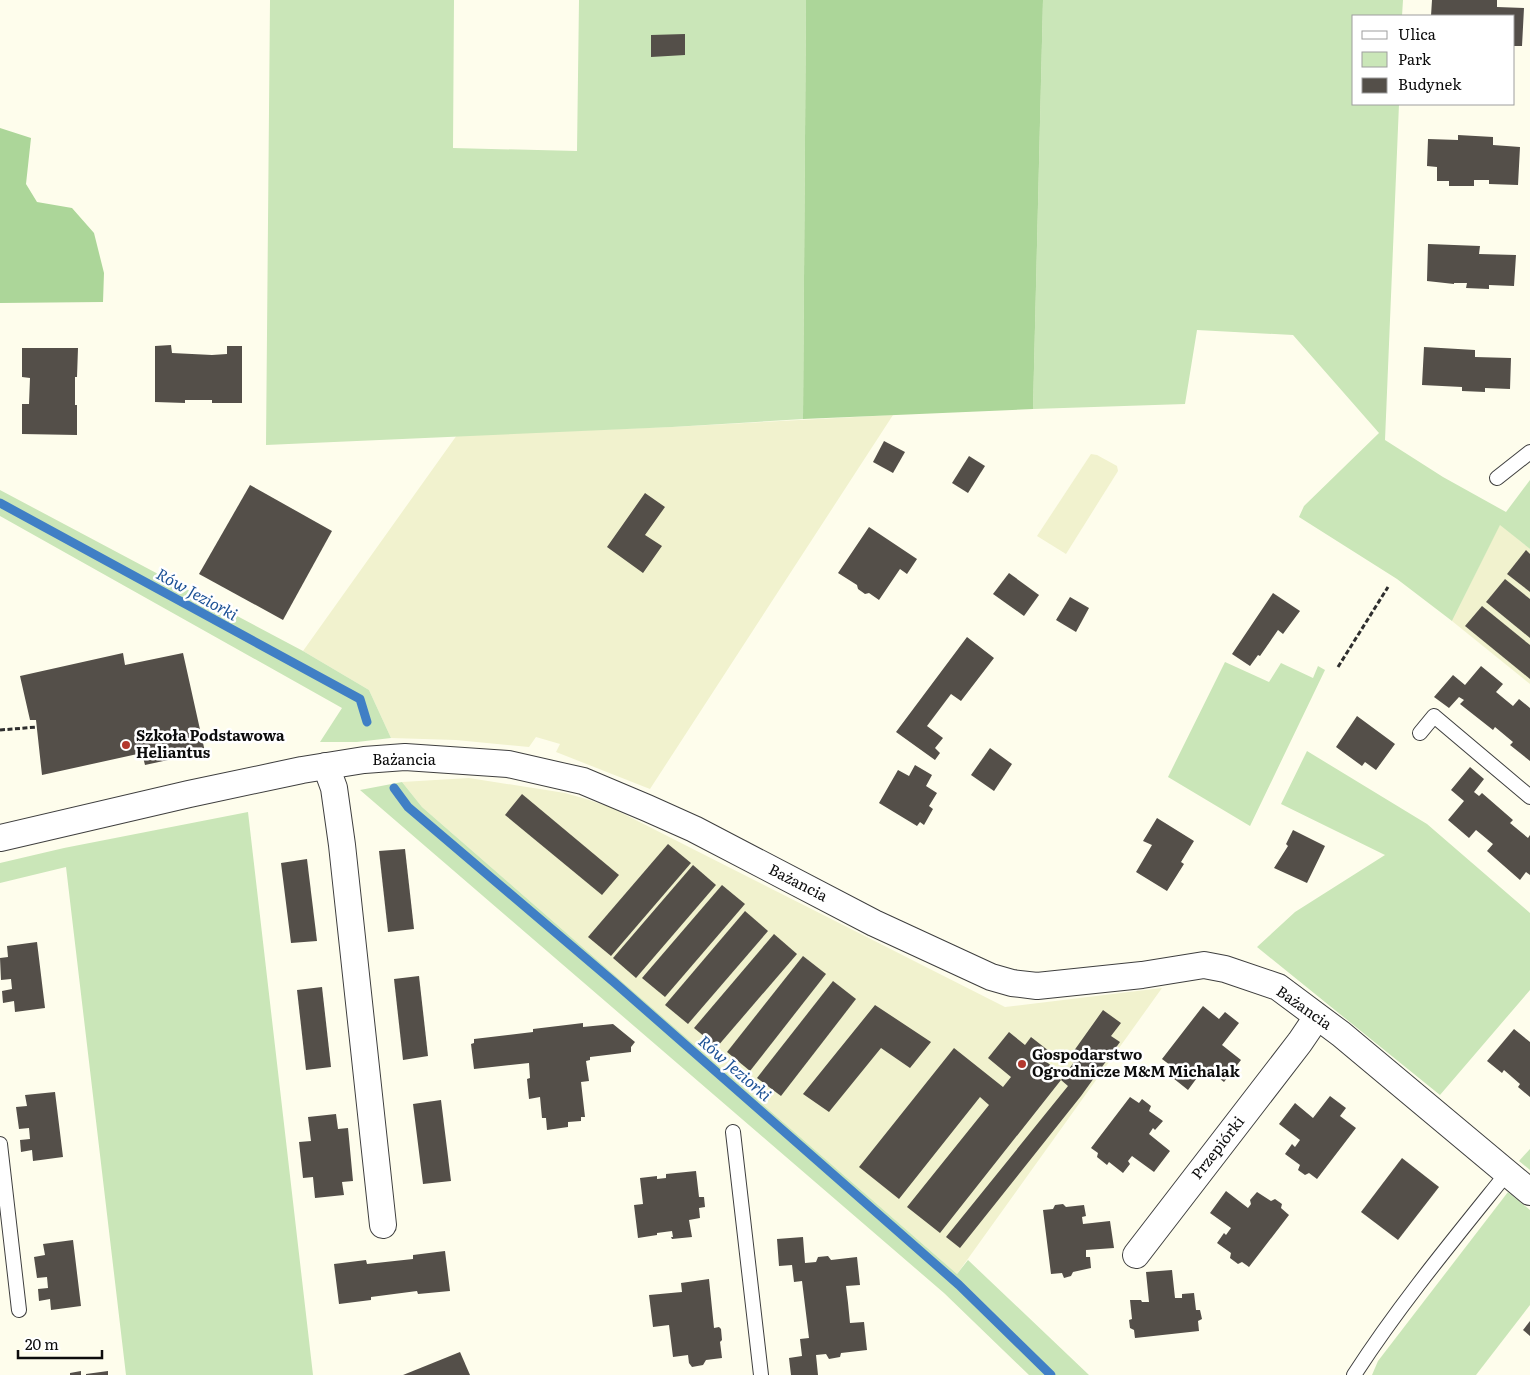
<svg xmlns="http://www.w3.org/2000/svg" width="1530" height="1375" font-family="Literata,serif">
<rect width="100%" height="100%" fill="#fefdec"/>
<g fill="#f1f2ce">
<polygon points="893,415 650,789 556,752 560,744 536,737 529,747 456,740 391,738 369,690 303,651 457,435 672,427"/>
<polygon points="1091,454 1097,455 1117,466 1118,471 1066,554 1037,536"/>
<polygon points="1500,524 1530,549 1530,684 1452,621"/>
<polygon points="469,778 565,793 586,799 610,807 1005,1007 1162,988 957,1274 422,807 402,782"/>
</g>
<g fill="#cae6b8">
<polygon points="270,0 454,0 453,148 577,151 579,0 806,0 803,419 672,427 266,445"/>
<polygon points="1043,0 1403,0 1402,16 1354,16 1354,104 1399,104 1385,440 1443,477 1506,512 1530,480 1530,549 1500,525 1452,621 1397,579 1299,517 1304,506 1379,433 1293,335 1197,330 1185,404 1033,409"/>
<polygon points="0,490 303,651 369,690 391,738 357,742 320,742 342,708 0,516"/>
<polygon points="1225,662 1269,682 1281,663 1313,678 1318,666 1325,670 1250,826 1168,777"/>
<polygon points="1307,751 1427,824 1530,913 1530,990 1440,1095 1257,947 1295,912 1385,855 1281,804"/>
<polygon points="402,782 422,807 957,1274 968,1260 1089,1375 1029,1375 944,1293 360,790"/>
<polygon points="248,812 313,1375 126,1375 66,867 0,883 0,863 64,848"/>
<polygon points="1530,1149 1530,1170 1519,1161"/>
<polygon points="1508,1192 1530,1210 1530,1305 1476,1375 1372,1375 1378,1361"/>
</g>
<g fill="#acd699">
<polygon points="806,0 1043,0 1033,409 803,419"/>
<polygon points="0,128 31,138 26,184 37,202 72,208 94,233 104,273 103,302 0,303"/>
</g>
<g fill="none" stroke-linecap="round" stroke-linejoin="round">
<g stroke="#407fc5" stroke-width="9">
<polyline points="0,503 360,699 367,722"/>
<polyline points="394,788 408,807 615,983 959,1285 1051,1375"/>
</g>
</g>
<g fill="#544f49">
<polygon points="1432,0 1497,0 1497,7 1524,8 1522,46 1514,46 1514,16 1431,16"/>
<polygon points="685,34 685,55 651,57 651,35"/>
<polygon points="1458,135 1493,137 1493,145 1520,147 1518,185 1489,184 1489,180 1474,180 1474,186 1449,186 1449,181 1437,181 1437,167 1427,166 1428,139 1458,140"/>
<polygon points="1428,244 1480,246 1479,254 1516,255 1514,286 1489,285 1489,289 1466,288 1467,283 1454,283 1454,284 1427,281"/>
<polygon points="171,345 172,353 212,355 227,354 227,346 242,346 242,403 212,403 212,400 185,400 185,403 155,402 155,346"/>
<polygon points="1424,347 1475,350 1475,357 1511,358 1510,389 1485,388 1485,392 1462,391 1462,387 1422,385"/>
<polygon points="22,348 78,348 77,377 75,377 75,405 77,405 77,435 22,434 22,404 29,404 30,378 22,377"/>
<polygon points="884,441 905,452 893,473 873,462"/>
<polygon points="969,456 985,466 968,493 952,483"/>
<polygon points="250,485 332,531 283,620 199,574"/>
<polygon points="645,493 665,507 645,535 662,546 643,573 607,547"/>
<polygon points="869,527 917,559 907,574 900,569 879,600 869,593 865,594 858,589 857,585 838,573"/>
<polygon points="1526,550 1530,554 1530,592 1507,574"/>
<polygon points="1009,573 1039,595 1024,616 993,594"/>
<polygon points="1505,579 1530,599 1530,638 1486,602"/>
<polygon points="1273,593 1300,611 1283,634 1278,630 1260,656 1258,655 1250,666 1232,654"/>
<polygon points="1070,597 1089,608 1076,632 1056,620"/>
<polygon points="1482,606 1530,645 1530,679 1465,626"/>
<polygon points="967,637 994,658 961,701 951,694 927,726 943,738 935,748 940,753 935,760 896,732"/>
<polygon points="123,653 125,665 183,653 205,752 145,765 142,753 42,775 36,720 30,720 20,676"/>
<polygon points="1481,666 1503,684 1496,692 1513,706 1519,699 1530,708 1530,761 1510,745 1513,742 1495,727 1493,730 1460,704 1464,700 1459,697 1449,708 1434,697 1453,675 1465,685"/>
<polygon points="1357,716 1395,744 1376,770 1365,762 1362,766 1336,747"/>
<polygon points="990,748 1012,764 994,791 971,775"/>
<polygon points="915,765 932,775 926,786 937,793 929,806 933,809 924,825 920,822 917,826 879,803 898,770 909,776"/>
<polygon points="1470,767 1484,779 1474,792 1479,796 1482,793 1513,820 1510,823 1528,838 1530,835 1530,875 1526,872 1520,880 1487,851 1493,844 1476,830 1469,838 1448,820 1464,801 1451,790"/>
<polygon points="522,794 619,875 602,895 505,815"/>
<polygon points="1157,818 1194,841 1181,862 1184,864 1167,891 1136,872 1152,845 1143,841"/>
<polygon points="1293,830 1325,846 1307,883 1274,868 1288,846 1286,844"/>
<polygon points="668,844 691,863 611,956 588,937"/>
<polygon points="405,849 414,929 388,932 379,851"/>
<polygon points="307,859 317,941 291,943 281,863"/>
<polygon points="693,865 716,885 636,978 613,958"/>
<polygon points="722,885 745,904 665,997 642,978"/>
<polygon points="745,911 768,931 688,1024 665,1005"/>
<polygon points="774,934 797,954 717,1047 694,1028"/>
<polygon points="37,942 45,1008 15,1012 14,1001 3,1003 2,991 12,989 11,979 1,980 0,958 8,957 7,946"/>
<polygon points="803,956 826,974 750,1071 727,1052"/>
<polygon points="419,976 428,1056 403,1060 394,979"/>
<polygon points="833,981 856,999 781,1096 757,1078"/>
<polygon points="322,987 331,1067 306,1070 297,990"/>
<polygon points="875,1005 931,1042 910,1068 881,1048 829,1112 803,1094"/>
<polygon points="1203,1006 1219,1019 1225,1012 1239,1023 1222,1045 1241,1060 1224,1082 1205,1067 1188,1090 1173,1078 1178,1071 1162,1059"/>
<polygon points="1103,1010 1121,1023 1111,1036 1120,1042 1081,1096 960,1248 946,1237 1068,1086 1061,1080 1077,1058 1071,1055"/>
<polygon points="583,1023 583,1027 613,1024 635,1042 631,1047 631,1052 590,1057 590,1060 586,1061 589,1081 581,1082 585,1117 581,1117 581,1121 568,1122 568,1127 547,1130 546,1118 542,1118 540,1097 529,1099 527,1079 530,1078 529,1063 474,1069 471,1044 474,1043 474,1039 533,1032 533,1029"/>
<polygon points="1514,1029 1530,1042 1530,1097 1518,1087 1520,1084 1504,1070 1502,1073 1487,1061"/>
<polygon points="1009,1032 1025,1045 1031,1037 1049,1051 1043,1059 1054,1068 1050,1072 1061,1080 940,1233 907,1207 989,1105 980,1097 899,1199 859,1167 954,1048 1003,1087 1011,1077 988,1058"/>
<polygon points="55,1092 63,1157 33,1161 32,1150 21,1152 20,1140 30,1139 29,1128 19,1129 16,1107 27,1106 25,1095"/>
<polygon points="1330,1096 1346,1108 1340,1116 1356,1128 1317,1179 1309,1173 1305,1175 1298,1170 1300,1165 1285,1154 1292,1144 1295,1147 1300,1140 1279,1124 1295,1103 1313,1118"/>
<polygon points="1130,1097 1139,1103 1142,1099 1151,1106 1149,1111 1163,1121 1155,1130 1153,1128 1149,1134 1170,1151 1154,1172 1132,1156 1128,1161 1130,1164 1123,1173 1109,1162 1107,1165 1097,1157 1098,1153 1091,1148"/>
<polygon points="441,1100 451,1181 423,1184 413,1104"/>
<polygon points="336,1114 338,1129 348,1128 353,1181 342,1182 344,1195 315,1198 313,1177 303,1178 299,1142 311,1141 308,1117"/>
<polygon points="1402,1158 1439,1187 1398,1240 1361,1212"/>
<polygon points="696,1171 699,1197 704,1197 705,1207 699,1208 700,1218 689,1220 692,1237 672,1239 671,1237 673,1237 672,1231 657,1233 657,1235 638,1238 634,1205 643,1204 640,1178 657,1176 657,1179 666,1178 666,1174"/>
<polygon points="1226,1191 1248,1208 1251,1204 1250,1200 1257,1192 1271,1201 1275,1199 1282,1204 1281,1208 1289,1215 1249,1267 1242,1262 1238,1264 1230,1258 1231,1253 1217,1243 1224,1233 1226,1235 1231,1228 1210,1213"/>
<polygon points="1063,1204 1066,1207 1084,1205 1086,1216 1082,1217 1083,1224 1110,1221 1114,1248 1086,1250 1086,1257 1090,1257 1091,1268 1073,1272 1071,1276 1064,1278 1062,1273 1051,1274 1043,1210 1053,1209 1055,1205"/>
<polygon points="803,1237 805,1263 816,1262 818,1257 828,1256 831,1260 857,1257 860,1285 846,1286 848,1303 850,1323 864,1322 867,1350 841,1353 840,1357 829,1359 826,1354 816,1355 818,1375 791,1375 789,1358 802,1356 800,1339 809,1338 802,1281 794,1282 792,1265 779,1266 777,1239"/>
<polygon points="73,1240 81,1306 51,1310 50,1299 39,1301 38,1289 48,1288 47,1277 37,1278 34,1257 45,1255 43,1244"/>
<polygon points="445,1251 450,1291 418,1294 417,1291 371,1297 371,1300 339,1304 334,1264 366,1260 367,1264 413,1259 413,1255"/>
<polygon points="1172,1270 1175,1298 1182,1298 1182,1294 1194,1293 1196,1310 1200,1310 1202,1319 1198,1321 1199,1331 1135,1338 1134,1330 1130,1328 1129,1320 1132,1319 1130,1300 1141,1300 1142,1302 1149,1302 1146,1272"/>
<polygon points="709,1279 714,1328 719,1327 721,1329 722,1340 720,1342 722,1358 706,1360 703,1365 692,1367 689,1363 688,1355 673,1357 669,1325 653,1327 649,1295 682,1292 681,1283"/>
<polygon points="1530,1321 1530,1336 1523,1330"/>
<polygon points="460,1352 470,1375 403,1375"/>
<polygon points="81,1371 81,1375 70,1375 70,1373"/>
<polygon points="108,1371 108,1375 86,1375 86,1374"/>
</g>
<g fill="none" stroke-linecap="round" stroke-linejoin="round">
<g stroke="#3f3f3f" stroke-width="16">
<g id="lane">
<polyline points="1497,478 1530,452"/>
<polyline points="1420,733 1434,716 1530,797"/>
<polyline points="733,1132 761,1375"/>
<polyline points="0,1144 19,1310"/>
<path d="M1354 1375C1400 1304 1454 1239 1507 1173"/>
</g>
</g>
<g stroke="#3f3f3f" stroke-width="28">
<g id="street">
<polyline points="326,766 334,788 342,845 383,1225"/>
<polyline points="0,838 189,794 302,770 364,760 405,757 508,764 583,781 647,808 694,829 874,923 991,977 1012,983 1037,986 1142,975 1204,965 1225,969 1278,987 1341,1034 1530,1192"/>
<polyline points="1136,1255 1300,1042 1317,1017"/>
</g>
</g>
<g stroke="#2e2e2e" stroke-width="3" stroke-dasharray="5 2.5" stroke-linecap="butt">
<polyline points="1338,667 1388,587"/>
<polyline points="0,730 37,727"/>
</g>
<use href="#lane" stroke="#fff" stroke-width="14"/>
<use href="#street" stroke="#fff" stroke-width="26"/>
</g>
<g fill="#b3382d" stroke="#fff" stroke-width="2">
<circle cx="126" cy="745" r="5"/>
<circle cx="1022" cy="1064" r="5"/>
</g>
<g text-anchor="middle" stroke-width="5" stroke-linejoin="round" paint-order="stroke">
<g font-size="15" font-weight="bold" fill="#0c0c0c" stroke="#fff" text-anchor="start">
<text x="136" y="741">Szkoła Podstawowa<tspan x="136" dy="17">Heliantus</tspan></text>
<text x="1032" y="1060">Gospodarstwo<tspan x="1032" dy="17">Ogrodnicze M&amp;M Michalak</tspan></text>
</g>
<g font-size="15" fill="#0c0c0c" stroke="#fff">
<text x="404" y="765">Bażancia</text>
<text transform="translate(798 883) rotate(27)" y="5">Bażancia</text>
<text transform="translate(1304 1008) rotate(35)" y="5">Bażancia</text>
<text transform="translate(1218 1148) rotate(-52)" y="5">Przepiórki</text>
</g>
<g font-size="16" font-style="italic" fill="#1d5296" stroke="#fff">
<text transform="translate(197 594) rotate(29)" y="6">Rów Jeziorki</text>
<text transform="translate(735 1068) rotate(41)" y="6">Rów Jeziorki</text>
</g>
</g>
<rect x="1352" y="15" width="162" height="90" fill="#ffffff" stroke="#9e9e9e"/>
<rect x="1362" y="31" width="25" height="8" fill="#ffffff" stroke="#9e9e9e"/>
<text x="1398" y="40" font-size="15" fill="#0c0c0c">Ulica</text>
<rect x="1362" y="52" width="25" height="15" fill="#cae6b8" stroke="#9e9e9e"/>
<text x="1398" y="65" font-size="15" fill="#0c0c0c">Park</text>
<rect x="1362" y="78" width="25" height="15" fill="#544f49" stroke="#9e9e9e"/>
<text x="1398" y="90" font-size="15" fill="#0c0c0c">Budynek</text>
<path d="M18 1350v8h84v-8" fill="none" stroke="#0c0c0c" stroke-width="2.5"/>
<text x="25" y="1350" font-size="15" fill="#0c0c0c" stroke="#ffffff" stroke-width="4" paint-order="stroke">20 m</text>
</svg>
